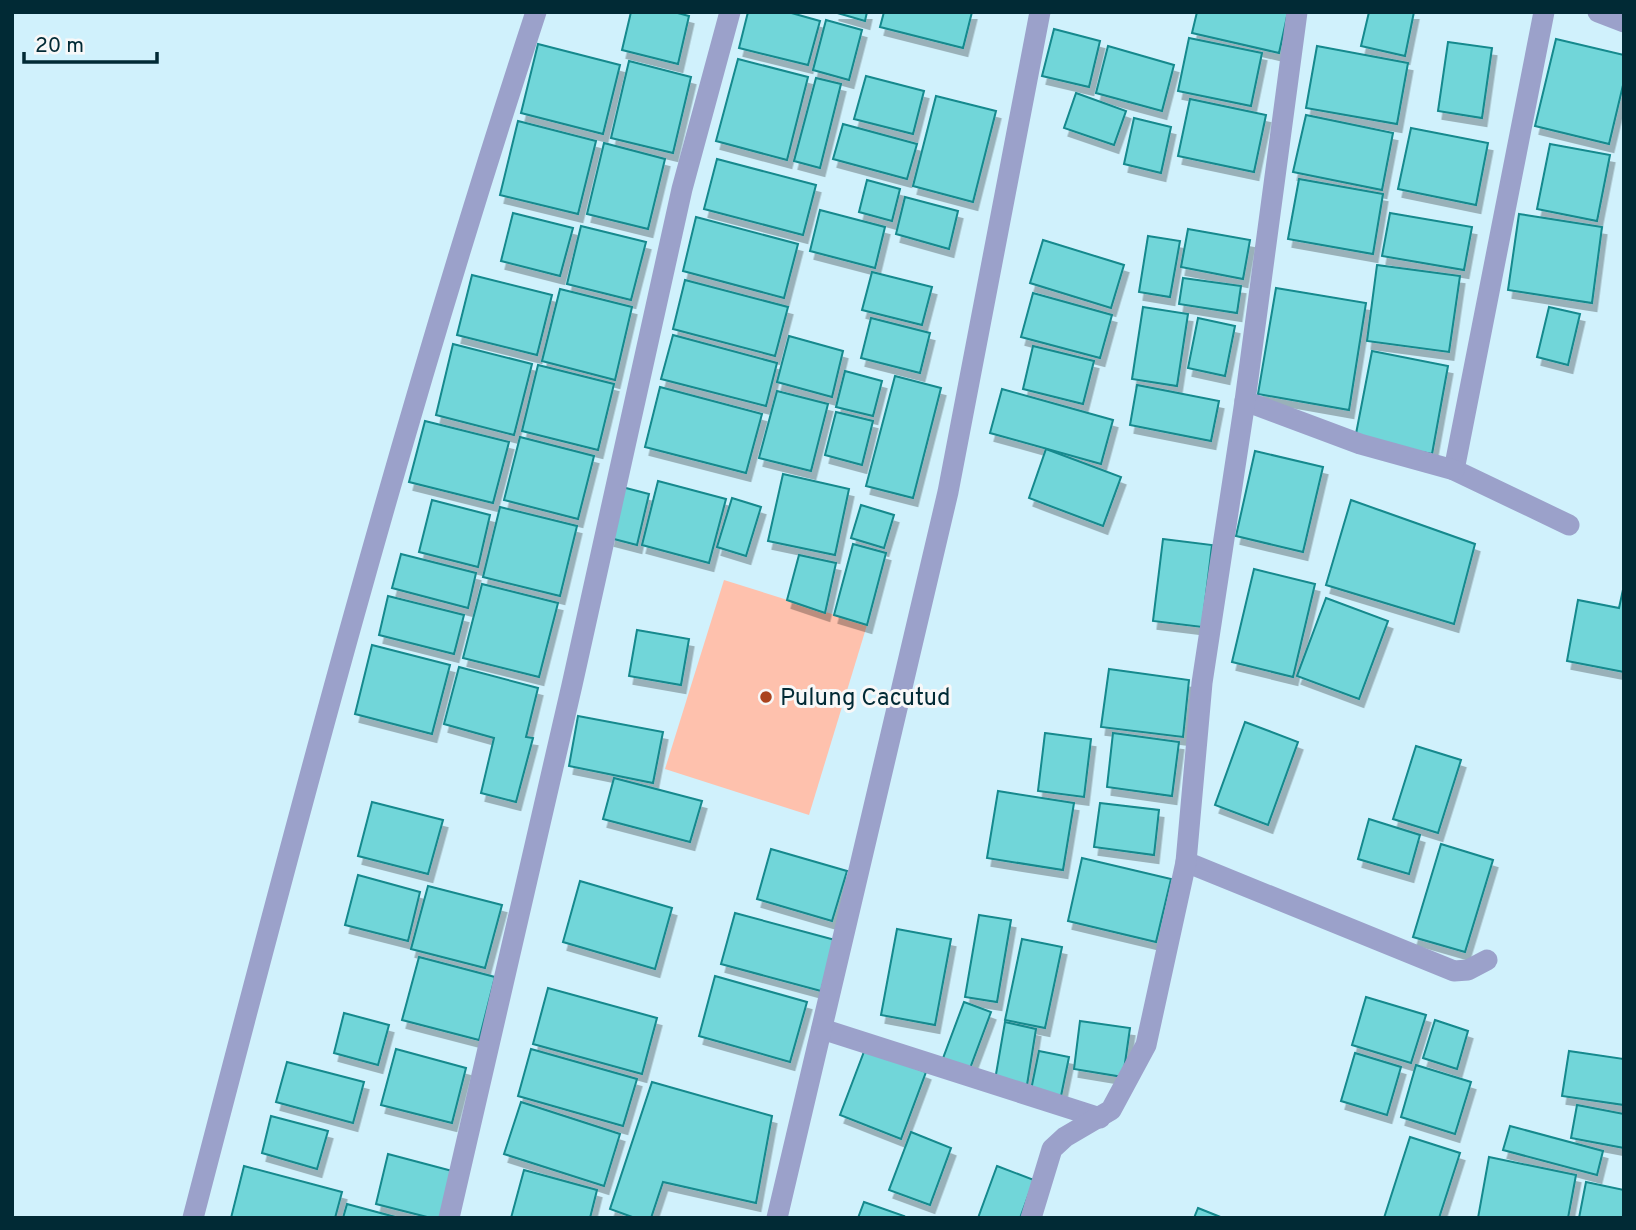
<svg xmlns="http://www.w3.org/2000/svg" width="1636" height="1230" font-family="Overpass,sans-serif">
<defs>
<filter id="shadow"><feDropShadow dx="4.5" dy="8" stdDeviation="0" flood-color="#0004"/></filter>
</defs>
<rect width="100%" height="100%" fill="#d0f1fc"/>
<polygon fill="#fec1ad" points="724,580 867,625 809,815 665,769"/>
<g fill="#71d6d9" stroke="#13898d" stroke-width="2" filter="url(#shadow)">
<polygon points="631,12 674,12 689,16 678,64 622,50"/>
<polygon points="748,12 788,12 820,21 808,65 739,48"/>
<polygon points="834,12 867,12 865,21"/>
<polygon points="884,12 972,12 963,48 880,27"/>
<polygon points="1197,12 1288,12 1279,53 1192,33"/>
<polygon points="1369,12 1414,12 1405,56 1361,46"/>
<polygon points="826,20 862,30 849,80 813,70"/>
<polygon points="1054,29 1100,41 1089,87 1042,76"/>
<polygon points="1189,38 1262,53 1251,106 1178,91"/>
<polygon points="1556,39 1624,55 1624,81 1609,144 1535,126"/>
<polygon points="1448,42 1492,48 1482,118 1438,111"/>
<polygon points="538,44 620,65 603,134 521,113"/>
<polygon points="1108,46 1174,65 1162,111 1096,93"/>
<polygon points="1317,46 1408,63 1397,124 1306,108"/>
<polygon points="738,59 808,77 787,160 716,141"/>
<polygon points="629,61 691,77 673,153 611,138"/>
<polygon points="866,76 924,91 913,134 854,119"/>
<polygon points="816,78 841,84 820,168 794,161"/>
<polygon points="1076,93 1126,111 1114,145 1064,128"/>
<polygon points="936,96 996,111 973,202 913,186"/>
<polygon points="1190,99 1266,115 1254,172 1178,156"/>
<polygon points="1306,115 1393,133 1382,190 1293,172"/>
<polygon points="1134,118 1171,127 1161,173 1124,164"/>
<polygon points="518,121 596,141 578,214 500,195"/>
<polygon points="843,124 917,144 907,179 833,159"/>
<polygon points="1411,128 1488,143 1476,205 1398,189"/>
<polygon points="604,143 665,159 648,229 587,214"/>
<polygon points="1550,144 1610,155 1597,221 1537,209"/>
<polygon points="717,159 816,185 803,235 704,209"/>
<polygon points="1299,179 1383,194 1373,254 1288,239"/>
<polygon points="867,180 900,189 892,221 859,212"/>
<polygon points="905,197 958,211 949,249 896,234"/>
<polygon points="820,210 885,227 875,268 810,251"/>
<polygon points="513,213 573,228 560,276 501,261"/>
<polygon points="1390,213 1472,227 1464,270 1382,256"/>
<polygon points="1519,214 1602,227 1592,303 1508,290"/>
<polygon points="696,217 798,244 784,298 683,271"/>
<polygon points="581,226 646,242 631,300 567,284"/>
<polygon points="1188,229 1250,240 1243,279 1181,267"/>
<polygon points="1148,236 1180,241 1170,297 1139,292"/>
<polygon points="1043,240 1124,265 1111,308 1030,283"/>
<polygon points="1377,265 1460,276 1449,352 1367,341"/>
<polygon points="872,272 932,287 922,325 862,310"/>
<polygon points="472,275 552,295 537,355 457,335"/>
<polygon points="1183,278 1241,286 1237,313 1179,304"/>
<polygon points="685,280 788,307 775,356 673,329"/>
<polygon points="1276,288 1366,303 1349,410 1258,394"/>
<polygon points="560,289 632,307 615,380 542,361"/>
<polygon points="1033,293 1112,315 1100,358 1021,337"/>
<polygon points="1143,307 1188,314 1177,386 1132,379"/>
<polygon points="1549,307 1580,314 1568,365 1537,357"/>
<polygon points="871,318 930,333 920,373 861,358"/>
<polygon points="1198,318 1235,326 1225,376 1188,368"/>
<polygon points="673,335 777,363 766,406 661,379"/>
<polygon points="789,336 843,351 832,397 777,382"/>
<polygon points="453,344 532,364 514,435 436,415"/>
<polygon points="1033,346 1094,361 1083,404 1023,389"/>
<polygon points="1372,351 1448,366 1432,454 1355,439"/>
<polygon points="538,365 614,384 598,450 522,431"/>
<polygon points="845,371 882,381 873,416 836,407"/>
<polygon points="895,376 941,388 913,498 866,486"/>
<polygon points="1137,385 1219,401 1211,441 1130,425"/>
<polygon points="660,387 762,414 746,473 645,447"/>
<polygon points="1002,389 1113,420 1101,464 990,433"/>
<polygon points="777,391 828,404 811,471 759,458"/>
<polygon points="836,412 873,421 862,465 825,455"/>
<polygon points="425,421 509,442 493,503 409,482"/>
<polygon points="520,437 594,456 578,519 504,500"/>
<polygon points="1046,449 1121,477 1103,526 1029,498"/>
<polygon points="1255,451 1323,467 1303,552 1236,536"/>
<polygon points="783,474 849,489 835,555 768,541"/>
<polygon points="658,481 726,499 709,563 642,545"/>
<polygon points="622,487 649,494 637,545 610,538"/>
<polygon points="732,498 761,507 746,556 717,547"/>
<polygon points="432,500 490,515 478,567 419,552"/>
<polygon points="1351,500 1475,544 1454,624 1326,585"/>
<polygon points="861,505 894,515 884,548 851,538"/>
<polygon points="500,507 577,526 560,596 483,577"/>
<polygon points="1163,539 1212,545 1202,627 1153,621"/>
<polygon points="853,544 886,553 867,625 834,615"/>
<polygon points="401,554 476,573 468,608 392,588"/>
<polygon points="799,555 836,563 825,613 787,600"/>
<polygon points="1254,569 1315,584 1293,677 1232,662"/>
<polygon points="482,584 558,603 539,677 463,658"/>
<polygon points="1624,585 1624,672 1567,661 1578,600 1619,608"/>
<polygon points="388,596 464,615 454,654 379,635"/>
<polygon points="1326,598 1388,621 1359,699 1297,676"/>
<polygon points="637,630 689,639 681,685 629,676"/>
<polygon points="372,645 450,665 432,734 355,714"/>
<polygon points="459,667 538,688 526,737 533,738 516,802 481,793 494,738 444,724"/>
<polygon points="1109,669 1189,680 1183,737 1101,727"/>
<polygon points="578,716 663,732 653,783 569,766"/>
<polygon points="1245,722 1298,742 1268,825 1215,805"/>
<polygon points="1045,733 1091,739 1084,797 1038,791"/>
<polygon points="1113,733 1179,742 1172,796 1107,787"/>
<polygon points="1416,746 1461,760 1438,833 1393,819"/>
<polygon points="614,778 702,801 690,842 603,819"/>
<polygon points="998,791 1074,803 1063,870 987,858"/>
<polygon points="372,802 443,820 428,874 358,856"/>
<polygon points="1100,803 1159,810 1154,855 1094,847"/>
<polygon points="1369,819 1420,835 1409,874 1358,859"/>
<polygon points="1441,844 1493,860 1465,952 1413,937"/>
<polygon points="771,849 847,871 832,921 757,899"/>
<polygon points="1082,858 1171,879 1156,942 1068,921"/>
<polygon points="358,875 420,892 408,941 345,925"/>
<polygon points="580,881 672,908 655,969 563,942"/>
<polygon points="428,886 502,905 485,968 411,949"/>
<polygon points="735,913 835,940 821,991 721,964"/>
<polygon points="979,915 1011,920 997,1002 965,997"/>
<polygon points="897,929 951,939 935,1025 881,1015"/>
<polygon points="1022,939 1062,947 1045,1028 1005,1020"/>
<polygon points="419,957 495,977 479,1040 402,1020"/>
<polygon points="715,976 807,1002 790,1062 699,1036"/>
<polygon points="548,988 657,1018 642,1074 533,1044"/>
<polygon points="1366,997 1426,1015 1411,1063 1352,1045"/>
<polygon points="964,1002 991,1012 969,1071 942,1061"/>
<polygon points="344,1013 389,1025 378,1065 334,1053"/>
<polygon points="1435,1020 1468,1031 1457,1069 1423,1058"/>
<polygon points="1080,1021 1130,1028 1123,1077 1074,1069"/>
<polygon points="1005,1022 1036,1029 1027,1085 995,1080"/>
<polygon points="396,1049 466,1068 452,1123 381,1105"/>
<polygon points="531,1049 637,1079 623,1126 518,1096"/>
<polygon points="865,1049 926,1072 901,1139 840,1115"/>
<polygon points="1039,1051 1069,1057 1061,1096 1031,1090"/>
<polygon points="1569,1051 1624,1059 1624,1105 1562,1096"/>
<polygon points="1355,1053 1401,1067 1387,1115 1341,1101"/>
<polygon points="287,1062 364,1082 353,1123 276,1102"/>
<polygon points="1416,1065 1471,1082 1455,1134 1401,1117"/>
<polygon points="652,1082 772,1116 756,1203 663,1182 651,1218 635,1218 610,1209"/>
<polygon points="521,1102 620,1134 604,1186 504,1154"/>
<polygon points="1577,1105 1624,1114 1624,1148 1571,1138"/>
<polygon points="271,1116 328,1131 317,1169 262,1153"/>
<polygon points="1510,1126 1603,1151 1597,1175 1503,1150"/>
<polygon points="911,1132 951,1148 930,1205 889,1190"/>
<polygon points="1410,1137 1460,1153 1439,1218 1384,1218"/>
<polygon points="388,1154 456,1172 444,1218 431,1218 376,1204"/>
<polygon points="1489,1157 1576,1175 1568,1218 1478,1218"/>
<polygon points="244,1166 342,1192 335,1218 231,1218"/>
<polygon points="997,1166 1034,1180 1020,1218 978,1218"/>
<polygon points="524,1170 597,1190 590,1218 511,1218"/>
<polygon points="1586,1182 1624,1190 1624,1218 1579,1218"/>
<polygon points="864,1202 904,1216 903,1218 858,1218"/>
<polygon points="347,1204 399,1218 343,1218"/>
<polygon points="1198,1208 1223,1218 1194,1218"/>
</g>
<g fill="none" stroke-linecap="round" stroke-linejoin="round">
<g stroke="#9ba1ca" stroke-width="21">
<polyline points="1544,12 1454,470 1569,525"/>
<polyline points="1598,12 1624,22"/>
<polyline points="1245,401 1360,444 1454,470"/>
<polyline points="1186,862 1454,971 1468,970 1487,960"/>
<polyline points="822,1029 1100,1118"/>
<path d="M193 1218C298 814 405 409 536 12"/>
<polyline points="449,1218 572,685 682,189 730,12"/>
<polyline points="777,1218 948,492 1040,12"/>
<polyline points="1031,1218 1052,1149 1065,1137 1111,1110 1146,1045 1186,862 1202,683 1245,401 1297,12"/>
</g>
</g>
<circle fill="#aa431e" stroke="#f8f8f8" stroke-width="2.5" cx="766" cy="697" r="7"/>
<g text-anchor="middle" stroke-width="6" stroke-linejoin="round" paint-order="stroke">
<g font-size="24" fill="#012a35" stroke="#f8f8f8" text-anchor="start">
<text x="780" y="705">Pulung Cacutud</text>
</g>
</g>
<rect width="1636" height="1230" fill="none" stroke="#012a35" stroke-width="28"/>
<path d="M24 52v10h133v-10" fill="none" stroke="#012a35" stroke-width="3.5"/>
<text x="35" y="52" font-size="21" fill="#012a35" stroke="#f8f8f8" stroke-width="5" paint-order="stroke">20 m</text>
</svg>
